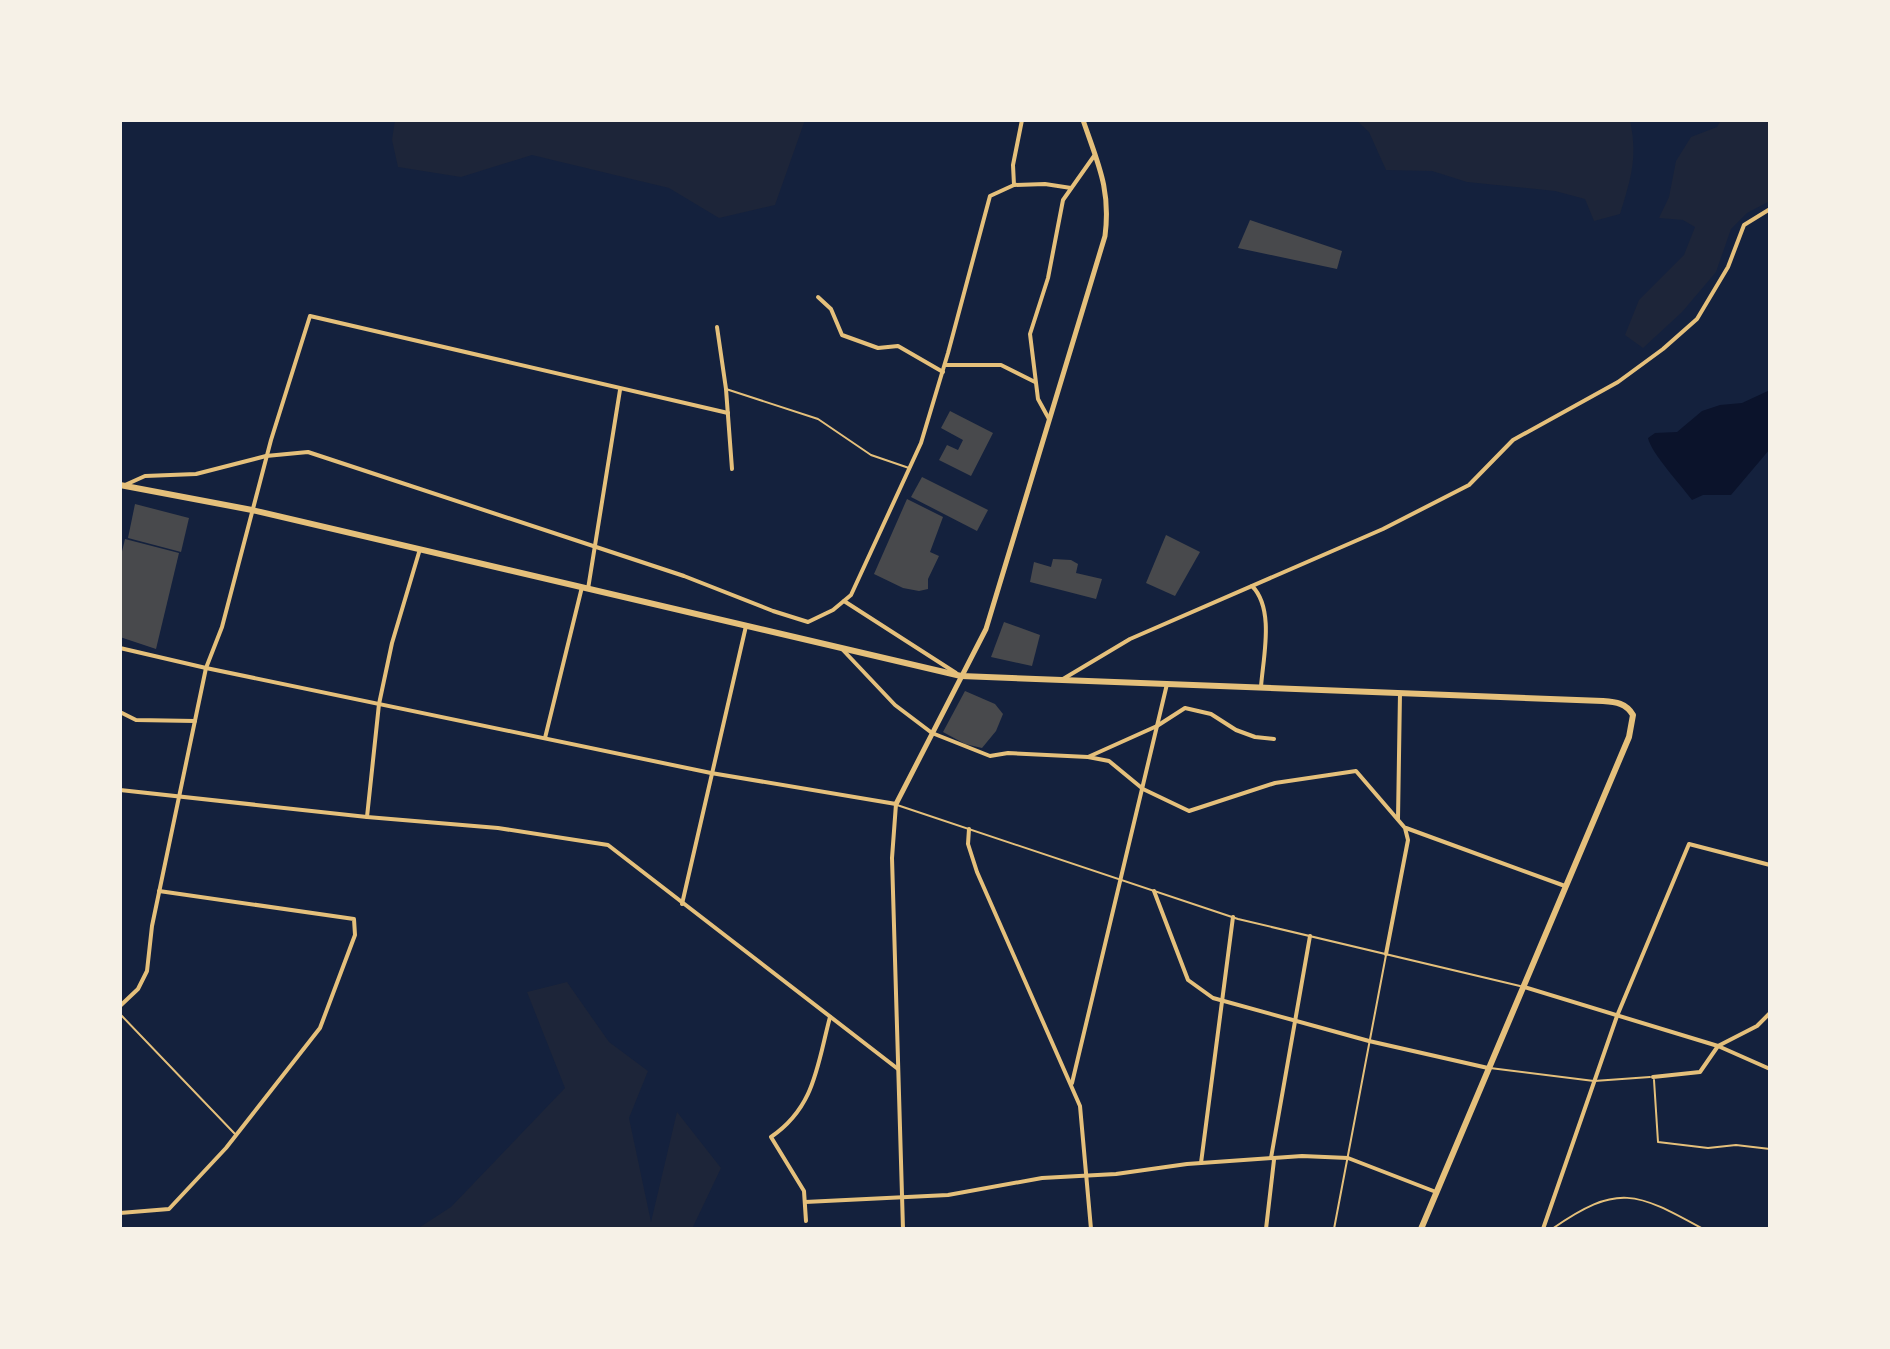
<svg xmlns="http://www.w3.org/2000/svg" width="1890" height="1349" font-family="Commissioner,sans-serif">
<rect width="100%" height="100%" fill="#14213d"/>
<g fill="#1d2539">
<polygon points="395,120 805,120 775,205 719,218 669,188 532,155 461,177 398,167 392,140"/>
<path d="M1356 120H1630C1638 158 1631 178 1620 214L1594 221 1585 199 1555 191 1467 182 1432 171 1386 170 1369 132Z"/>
<polygon points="1721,120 1770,120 1770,201 1747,213 1731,229 1716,272 1682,312 1643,348 1625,335 1639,300 1684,255 1695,227 1683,220 1659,218 1669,197 1676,161 1691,137 1717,127"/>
<polygon points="567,982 609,1042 648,1071 629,1118 651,1222 677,1112 721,1168 692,1229 417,1229 451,1207 565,1088 527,992"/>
</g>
<path fill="#0b132b" d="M1770 390V449L1731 495H1703L1692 500C1681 485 1651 453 1648 438L1655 433 1677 432 1702 411 1720 405 1742 403Z"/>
<g fill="#48494c">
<polygon points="1250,220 1342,251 1337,269 1238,248"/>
<polygon points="950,411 993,433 971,476 939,460 947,445 958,450 963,440 941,428"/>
<polygon points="922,477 988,510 977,531 911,497"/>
<polygon points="907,499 943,517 930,552 939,556 928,579 928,589 919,591 903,588 874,574"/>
<polygon points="135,504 189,518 181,552 128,538"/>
<polygon points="1166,535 1200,552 1175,596 1146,583"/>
<polygon points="125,539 179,553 156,649 120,637 120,560"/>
<polygon points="1053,559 1071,560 1078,564 1076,573 1102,579 1096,599 1030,582 1034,562 1051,567"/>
<polygon points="1004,622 1040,635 1032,666 991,657"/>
<polygon points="965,691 995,704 1003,714 996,731 982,748 965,744 943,732"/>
</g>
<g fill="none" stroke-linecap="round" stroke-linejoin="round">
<g stroke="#e5c07b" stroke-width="2">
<polyline points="726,389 818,419 871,455 909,468"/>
<polyline points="897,805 1238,919 1520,986"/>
<polyline points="120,1014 235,1134"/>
<polyline points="1490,1068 1594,1081 1650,1077"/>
<polyline points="1654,1080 1658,1142 1708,1148 1736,1145 1770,1149"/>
<polyline points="1334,1229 1386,955"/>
<path d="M1552 1229C1618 1183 1636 1192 1703 1229"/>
</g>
<g stroke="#e5c07b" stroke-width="4">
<polyline points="1014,185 1045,184 1071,188"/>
<polyline points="818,297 831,309 842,335 878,348 898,346 943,372"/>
<polyline points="717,327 726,389 732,469"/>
<polyline points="945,365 1001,365 1035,382"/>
<polyline points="1049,419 1038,399 1030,334 1048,278 1063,200 1094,156"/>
<polyline points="125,485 145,476 196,474 266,456 308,452 684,576 773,611 808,622 833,610 851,595 921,443 948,353 990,196 1014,185 1013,165 1022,120"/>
<path d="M1252 586C1275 609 1263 658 1261 687"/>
<polyline points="588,589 620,390"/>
<polyline points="844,601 956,673"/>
<polyline points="120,648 206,668 711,773 896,804 892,858 903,1229"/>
<polyline points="842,649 895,705 932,733 990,756 1008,753 1088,757 1109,761 1143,789 1189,811 1275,783 1356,771 1405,828 1408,840 1386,954"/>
<polyline points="1063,679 1130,639 1383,529 1469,485 1513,440 1618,382 1663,349 1697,319 1728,267 1744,225 1770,209"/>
<polyline points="120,712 136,720 195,721"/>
<polyline points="545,738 582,587"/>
<polyline points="1088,757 1157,726 1185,708 1211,714 1236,730 1255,737 1274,739"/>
<polyline points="120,790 367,817 498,828 608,845 898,1069"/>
<polyline points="367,817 379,704 392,643 420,549"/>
<polyline points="1398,819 1400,693"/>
<polyline points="1406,828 1565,886"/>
<polyline points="969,829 968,844 977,872 1080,1106 1091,1229"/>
<polyline points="1154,891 1188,980 1213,998 1369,1041 1488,1068"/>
<polyline points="682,904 746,626"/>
<polyline points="1524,987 1718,1046 1770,1069"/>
<polyline points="120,1006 138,989 147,971 152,926 206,668 222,627 271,440 310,316 728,413"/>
<polyline points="1653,1077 1700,1072 1718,1046 1757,1026 1770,1013"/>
<polyline points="1072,1083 1167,684"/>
<polyline points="1271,1158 1310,936"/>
<polyline points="1201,1163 1233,917"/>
<polyline points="805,1202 948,1195 1042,1178 1116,1174 1187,1164 1302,1156 1348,1158 1436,1192"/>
<polyline points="120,1213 169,1209 226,1148 320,1028 355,935 354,919 159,891"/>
<path d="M806 1221 804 1191 771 1137C815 1107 817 1066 830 1017"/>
<polyline points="1266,1229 1274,1160"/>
<polyline points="1543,1229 1617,1016 1689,844 1770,865"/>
</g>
<path stroke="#e5c07b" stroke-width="5" d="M896 804 986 629 1105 236C1111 189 1098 164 1083 120"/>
<path stroke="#e5c07b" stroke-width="6" d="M120 485 252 510 961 676 1603 701C1616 702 1626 703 1633 715L1629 737 1421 1229"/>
</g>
<rect width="1890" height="1349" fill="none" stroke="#f6f1e7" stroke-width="244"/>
</svg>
